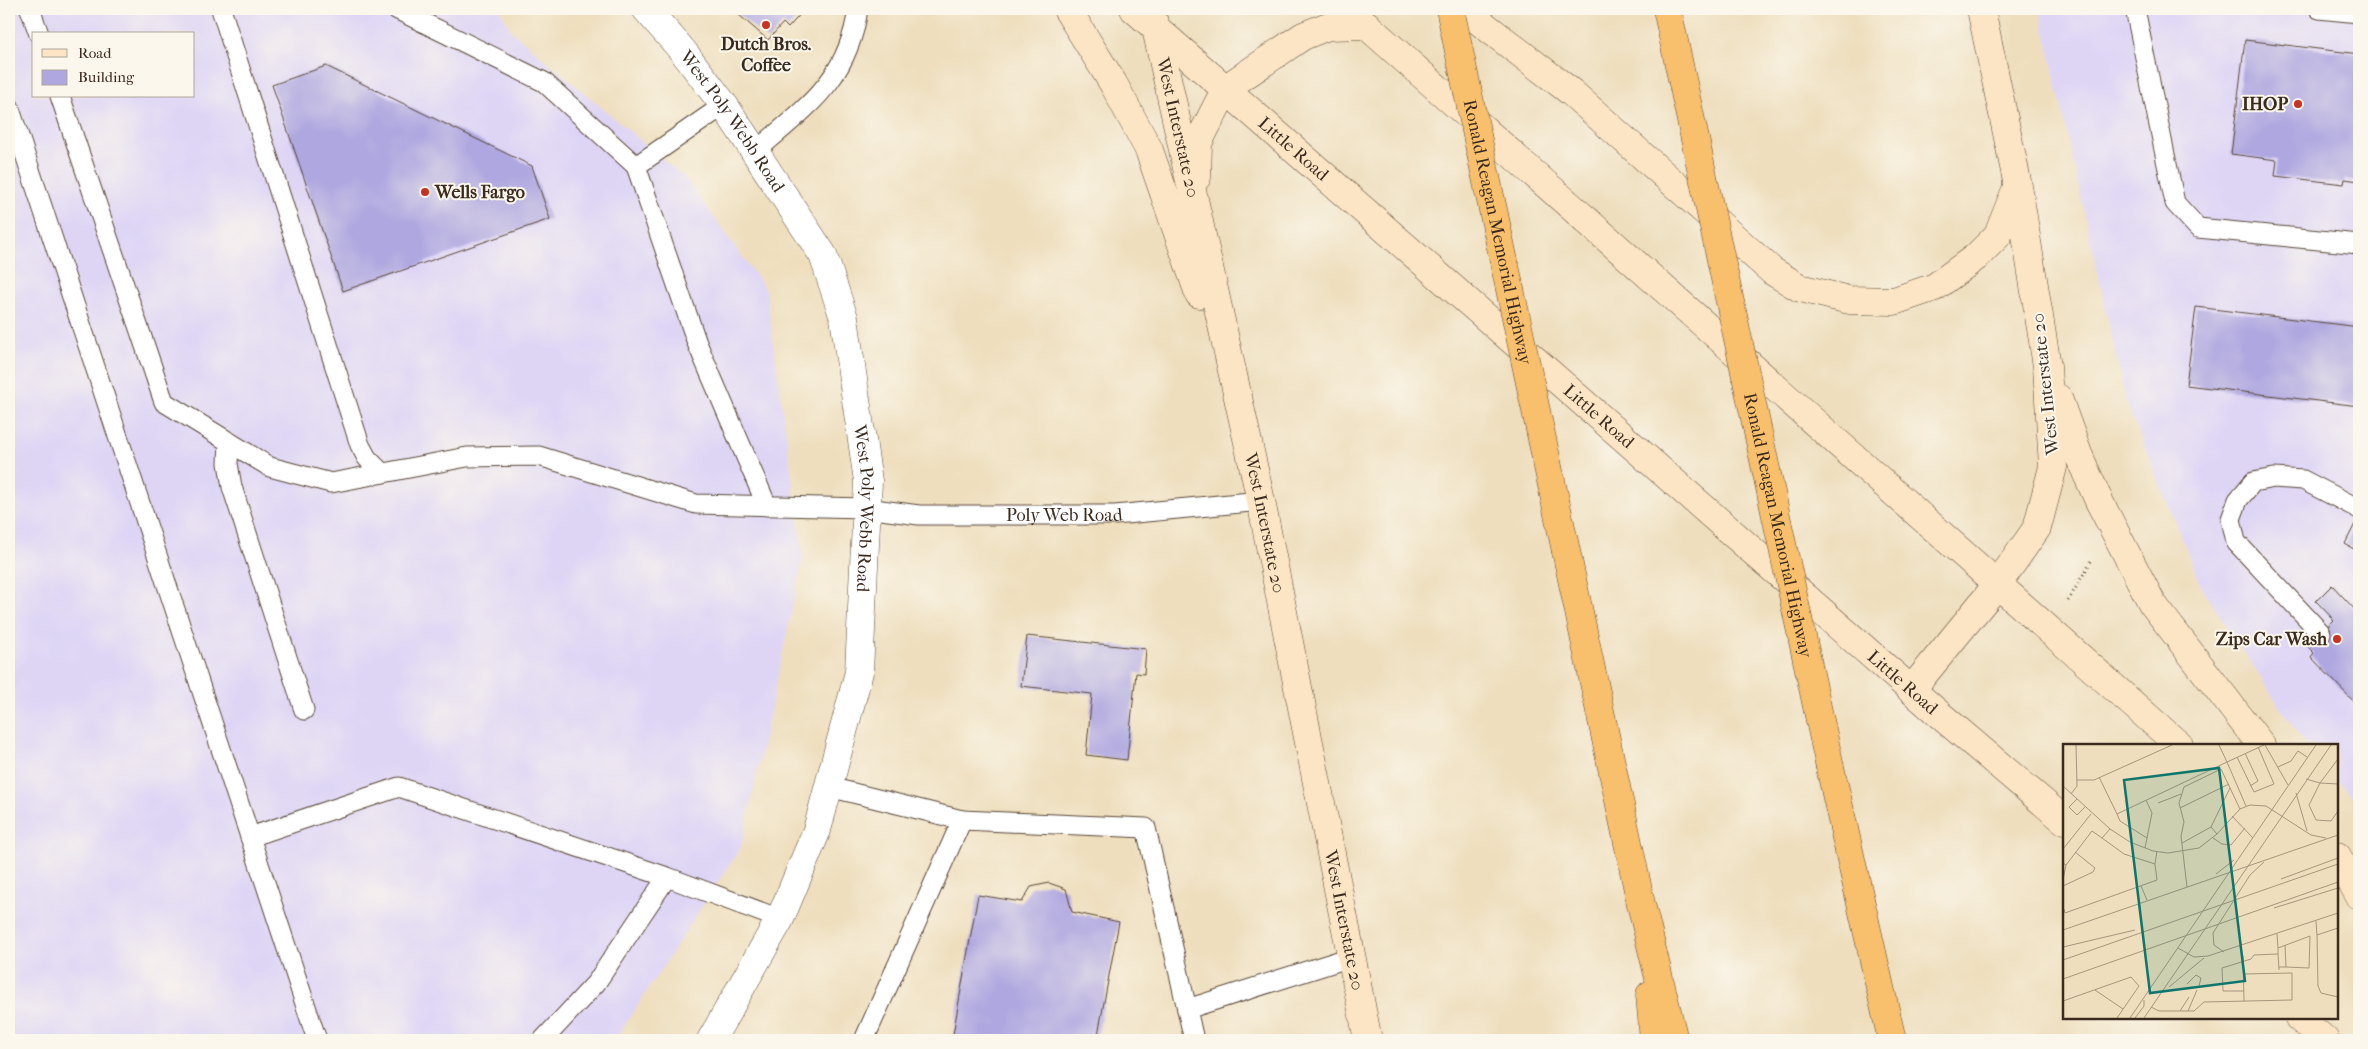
<svg xmlns="http://www.w3.org/2000/svg" width="2368" height="1049" font-family="'IM FELL French Canon',serif">
<rect width="100%" height="100%" fill="#fbf7ec"/>
<filter id="ink" filterUnits="userSpaceOnUse"><feTurbulence type="fractalNoise" baseFrequency=".02" numOctaves="2"/><feDisplacementMap in="SourceGraphic" scale="10" xChannelSelector="R" yChannelSelector="G"/><feConvolveMatrix kernelMatrix="1 2 1 2 8 2 1 2 1" color-interpolation-filters="sRGB"/></filter>
<filter id="wash" filterUnits="userSpaceOnUse"><feTurbulence type="fractalNoise" baseFrequency=".0096" numOctaves="4" result="noise"/><feDisplacementMap in="SourceGraphic" scale="20" xChannelSelector="R" yChannelSelector="G"/><feGaussianBlur stdDeviation="1.12" result="paint"/><feColorMatrix in="noise" values="0 0 0 0 0 0 0 0 0 0 0 0 0 0 0 0 0 1.4 0 .05"/><feComposite in="paint" operator="in"/></filter>
<g filter="url(#wash)">
<rect width="100%" height="100%" fill="#eedebd"/>
<g fill="#ded5f5" fill-rule="evenodd">
<path d="M9 9H500L510 30 687 180 766 290 803 557 741 847 615 1040H9ZM34 34H194V96H34Z"/>
<polygon points="2040,9 2359,9 2359,803 2337,781 2337,745 2305,745 2203,590 2126,402"/>
</g>
<g id="blocks">
<g fill="#afa7e0">
<polygon points="732,9 803,9 804,10 788,28 783,23 768,40"/>
<polygon points="2245,40 2359,54 2359,181 2345,179 2344,184 2275,176 2277,160 2231,154"/>
<polygon points="326,66 532,166 550,219 343,291 272,85"/>
<polygon points="2196,307 2359,327 2359,406 2186,385"/>
<polygon points="2359,516 2359,552 2345,544"/>
<polygon points="2332,585 2359,614 2359,707 2311,657 2314,653 2307,646 2334,620 2316,601"/>
<polygon points="1027,636 1146,649 1144,674 1136,673 1127,760 1086,755 1092,694 1021,686"/>
<polygon points="1049,883 1066,889 1072,912 1119,922 1097,1040 952,1040 978,895 1022,902 1031,887"/>
</g>
</g>
</g>
<g filter="url(#ink)">
<use href="#blocks" fill-opacity="0" stroke="#564536" stroke-width="1"/>
<g fill="none" stroke-linecap="round" stroke-linejoin="round">
<g stroke="#564536" stroke-width="21">
<g id="service">
<polyline points="30,9 39,34"/>
<polyline points="221,9 360,445 367,458 382,473"/>
<polyline points="396,9 544,82 636,166"/>
<polyline points="2135,9 2175,203 2198,228 2359,244"/>
<polyline points="2319,9 2359,13"/>
<path id="s1" d="M60 96 164 402 270 467 331 483 467 457 539 456 696 504 866 508 919 515H1115L1261 501"/>
<polyline points="724,105 636,166 697,343 767,506"/>
<polyline points="9,106 317,1040"/>
<path d="M755 152C806 107 848 81 858 9"/>
<polyline points="229,442 228,463 232,487 304,710"/>
<polyline points="2321,633 2236,542 2231,519 2238,500 2253,482 2274,478 2303,480 2359,509"/>
<polyline points="829,787 962,820 864,1040"/>
<polyline points="962,820 1146,828 1194,1040"/>
<polyline points="250,837 399,787 667,877"/>
<polyline points="1187,1009 1351,957"/>
<polyline points="543,1040 596,983 667,877 780,919"/>
</g>
</g>
<g stroke="#564536" stroke-width="29">
<g id="tertiary">
<path id="s2" d="M646 9 682 50 724 105 823 255 844 318 868 481 859 672 817 830 780 919 711 1040"/>
</g>
</g>
<g stroke="#564536" stroke-width="29">
<g id="secondary">
<polyline points="1067,9 1113,83 1149,150 1199,294"/>
<path id="s3" d="M1134 9 1940 715 2064 820"/>
<polyline points="1348,9 2179,745"/>
<polyline points="1463,9 1571,92 1772,271 1800,288 1849,300 1894,301 1935,287 1976,257 1998,235 2017,187"/>
<path id="s4" d="M1155 24 1261 501 1368 1040"/>
<polyline points="1197,177 1198,143 1226,88 1303,36 1328,26 1367,25"/>
<polyline points="2058,398 2078,454 2099,501 2152,603 2261,745"/>
<polyline points="1911,690 1997,585 2037,528 2053,467 2047,366 2018,186 1981,9"/>
<polyline points="2337,856 2359,895"/>
<polyline points="2299,1018 2325,1040"/>
</g>
</g>
<g stroke="#564536" stroke-width="29">
<g id="motorway">
<polyline points="1566,551 1641,904 1674,1040"/>
<polyline points="1830,767 1892,1040"/>
<polyline points="1650,995 1654,1040"/>
</g>
</g>
<polyline stroke="#564536" stroke-width="3" stroke-dasharray="1 4" stroke-linecap="butt" points="2068,601 2091,561"/>
<use href="#service" stroke="#fff" stroke-width="19"/>
<use href="#tertiary" stroke="#fff" stroke-width="28"/>
<use href="#secondary" stroke="#fce5c4" stroke-width="28"/>
<use href="#motorway" stroke="#f8bf6c" stroke-width="28"/>
<g stroke="#564536" stroke-width="29" stroke-linecap="butt">
<g id="motorway-bridge">
<path id="s5" d="M1450 9 1566 551"/>
<path id="s6" d="M1667 9 1830 767"/>
</g>
</g>
<use href="#motorway-bridge" stroke="#f8bf6c" stroke-width="28"/>
</g>
</g>
<g fill="#c8321e" stroke="#fbf7ec" stroke-width="2">
<circle cx="766" cy="25" r="5"/>
<circle cx="2298" cy="104" r="5"/>
<circle cx="425" cy="192" r="5"/>
<circle cx="2337" cy="639" r="5"/>
</g>
<g text-anchor="middle" stroke-width="4" stroke-linejoin="round" paint-order="stroke">
<g font-size="18" font-weight="bold" fill="#3b2a1e" stroke="#fbf7ec" text-anchor="end">
<text x="766" y="50" text-anchor="middle">Dutch Bros.<tspan x="766" dy="21">Coffee</tspan></text>
<text x="2288" y="110">IHOP</text>
<text x="435" y="198" text-anchor="start">Wells Fargo</text>
<text x="2327" y="645">Zips Car Wash</text>
</g>
<g font-size="18" fill="#3b2a1e" stroke="#fbf7ec">
<text dy="6" stroke="none"><textPath href="#s2" startOffset="142">West Poly Webb Road</textPath></text>
<text dy="6" stroke="none"><textPath href="#s4" startOffset="106">West Interstate 20</textPath></text>
<text dy="6" stroke="none"><textPath href="#s3" startOffset="212">Little Road</textPath></text>
<text dy="6" stroke="none"><textPath href="#s5" startOffset="228">Ronald Reagan Memorial Highway</textPath></text>
<text transform="translate(2045 384) rotate(-96)" y="6">West Interstate 20</text>
<text dy="6" stroke="none"><textPath href="#s3" startOffset="618">Little Road</textPath></text>
<text dy="6" stroke="none"><textPath href="#s2" startOffset="562">West Poly Webb Road</textPath></text>
<text dy="6" stroke="none"><textPath href="#s1" startOffset="1254">Poly Web Road</textPath></text>
<text dy="6" stroke="none"><textPath href="#s4" startOffset="511">West Interstate 20</textPath></text>
<text dy="6" stroke="none"><textPath href="#s6" startOffset="528">Ronald Reagan Memorial Highway</textPath></text>
<text dy="6" stroke="none"><textPath href="#s3" startOffset="1022">Little Road</textPath></text>
<text dy="6" stroke="none"><textPath href="#s4" startOffset="916">West Interstate 20</textPath></text>
</g>
</g>
<g transform="translate(2063 744)">
<rect width="275" height="275" fill="#eedebd"/>
<path fill="none" stroke="#a6967d" stroke-width="1" d="M156 1 164 18 201 1M202 1 225 41M182 9 195 37 187 42M174 13 191 48 211 40 195 3M215 23 228 17 235 7 244 13M36 33 54 70 164 18 183 62M243 35 257 39 275 15M14 36H31L109 1M275 40 257 39 246 61 253 76 268 77 275 67M0 42 47 85 67 98 90 107 105 109 136 104 154 90 177 65 187 61 203 62 248 91 263 94M233 49 244 87M8 50 14 42 13 1M14 55 6 63 14 71 22 63M83 56 89 69 84 94M95 59 118 50M117 64 166 40M54 70 57 77 84 94 82 104M169 72 190 94M148 83 167 44M39 94 61 110 92 120 94 107M150 94 159 100 168 101 182 84M119 99 148 83 154 90M0 105 28 70M0 119 3 121 29 87 39 94 47 85M153 130 171 116M218 135 275 114M0 136 3 121M0 142 30 128 32 124 12 108M78 142 84 156M124 143 118 92 121 78 116 59 121 43 158 25 177 65M0 162 2 169 94 136 92 120M211 164 275 144M253 177 254 191 275 184M0 186 275 91M214 190 215 204 247 192 246 224 223 223M254 191 255 242 258 249 275 253M177 202 180 213 181 257M0 203 72 186M115 204 131 213 145 212 275 169M161 208 151 201 150 189 187 131 201 118M215 210 216 226M0 216 275 120M216 223H223L222 201M0 235 275 138M124 240 133 231 138 234 136 242M106 243 141 214M32 246 60 265M181 247H160L159 224 188 215 191 211 215 210V204M0 257 68 233 76 242 54 274M88 263 96 267H131L141 258 229 256V229L180 230M117 267 126 253M125 267 134 246M67 274 253 1M72 274 81 262V256M81 274 268 1"/>
<path fill="#0f766e" fill-opacity="0.15" stroke="#0f766e" stroke-width="2.5" d="M156 24 182 237 87 249 61 36Z"/>
<rect width="275" height="275" fill="none" stroke="#3b2a1e" stroke-width="2.5"/>
</g>
<rect width="2368" height="1049" fill="none" stroke="#fbf7ec" stroke-width="30"/>
<rect x="32" y="32" width="162" height="65" fill="#fbf7ec" stroke="#aea59a"/>
<rect x="42" y="49" width="25" height="8" fill="#fce5c4" stroke="#aea59a"/>
<text x="78" y="58" font-size="15" fill="#3b2a1e">Road</text>
<rect x="42" y="70" width="25" height="15" fill="#afa7e0" stroke="#aea59a"/>
<text x="78" y="82" font-size="15" fill="#3b2a1e">Building</text>
</svg>
